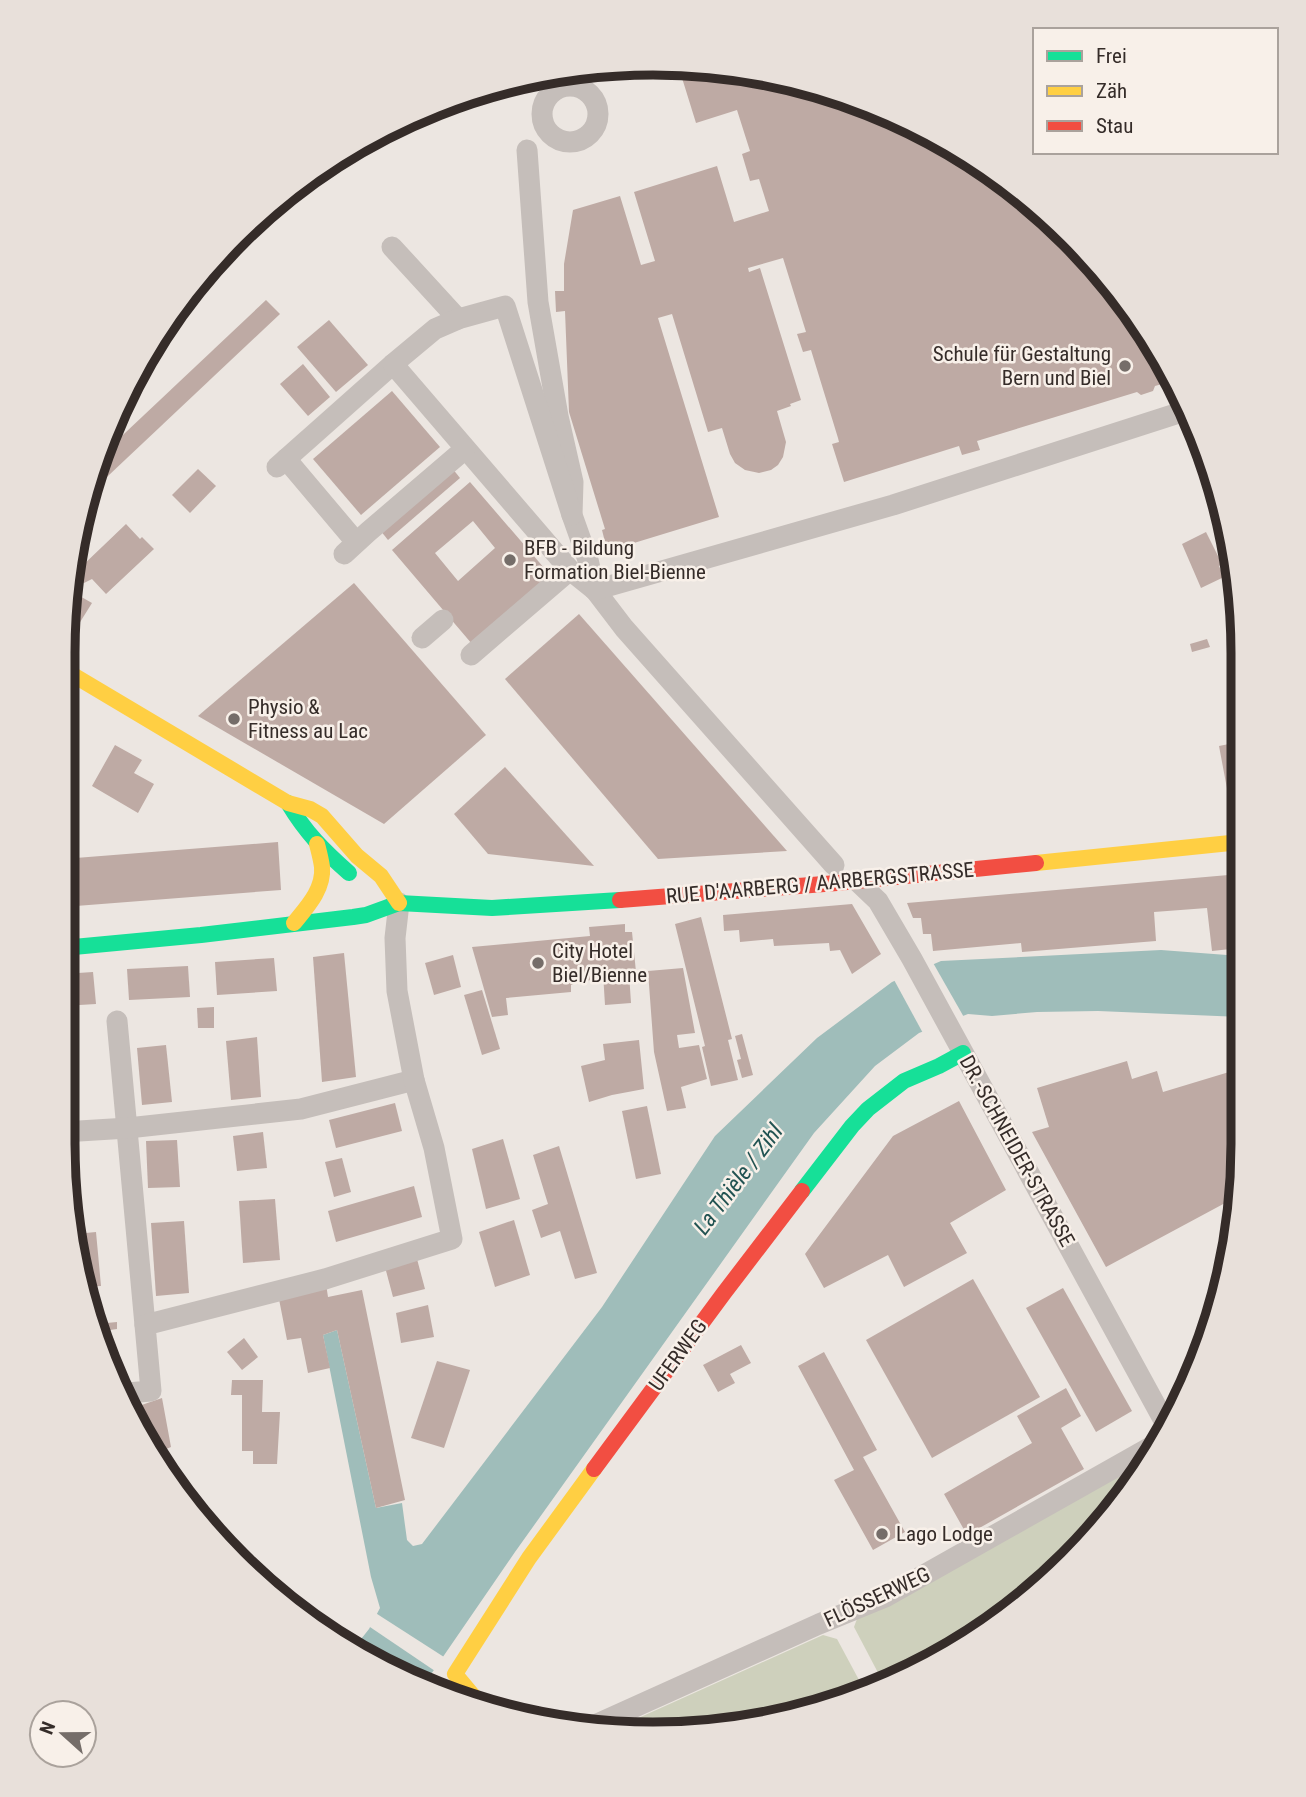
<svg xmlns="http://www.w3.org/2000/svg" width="1306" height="1797" font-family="'Roboto Condensed',sans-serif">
<rect width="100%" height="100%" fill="#ece6e1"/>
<g fill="#ced0bc">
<polygon points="1147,1461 1121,1503 1042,1588 885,1686 854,1627 857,1619"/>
<polygon points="823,1635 837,1639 866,1693 730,1729 614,1729"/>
</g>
<polygon fill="#9fbdba" points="1161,950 1240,956 1241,1017 1098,1011 1037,1012 992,1016 968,1014 919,1033 875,1066 814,1133 515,1552 425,1683 392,1673 354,1648 369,1629 380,1608 371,1577 323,1335 337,1330 376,1508 402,1503 407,1540 413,1546 422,1544 602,1307 715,1136 817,1038 892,982 941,961"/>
<g fill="#ece6e1">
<polygon points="932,961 965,1019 924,1035 893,978"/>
<polygon points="374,1612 444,1657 435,1671 367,1625"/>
</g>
<g fill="#beaaa4" fill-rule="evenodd">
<polygon points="692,64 806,83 914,124 1012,185 1097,264 1153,354 1162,384 1155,386 1153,391 1141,395 1137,392 977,441 980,450 962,455 959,446 844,482 832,444 839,442 838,438 811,350 803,352 797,334 806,332 783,258 748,268 749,272 760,268 801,400 790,404 791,406 777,411 786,442 783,457 778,465 771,470 759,473 745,470 735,463 730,454 722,428 708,432 672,314 658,318 719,517 611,550 610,546 607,546 604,538 602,530 605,529 569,412 565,311 556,312 555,291 564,291 564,264 573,210 620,196 641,265 655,261 634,192 717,166 734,222 769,211 759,179 750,181 742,154 750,151 737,110 696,123 678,65"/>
<polygon points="266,300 280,314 91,492 108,449"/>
<polygon points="329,320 368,365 336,392 297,347"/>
<polygon points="303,364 330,397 308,416 280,384"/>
<polygon points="392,391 440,447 361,515 313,459"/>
<polygon points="452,468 460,478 388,540 380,530"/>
<polygon points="198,469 216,486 190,513 172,495"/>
<path d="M470 482 551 576 472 644 392 550ZM473 521 495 548 458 581 435 553Z"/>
<polygon points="126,524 140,539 142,537 154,549 106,594 92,579 84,583 79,580 77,574 80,568"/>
<polygon points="1206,532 1222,564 1219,566 1224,577 1201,588 1182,544"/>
<polygon points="354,583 486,735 384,824 198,716"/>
<polygon points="69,590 92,603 77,627 66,620"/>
<polygon points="1238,594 1238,623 1226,600"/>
<polygon points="579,614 615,655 787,851 658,859 505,679"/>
<polygon points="1207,639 1210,647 1192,652 1190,644"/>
<polygon points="1239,742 1239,814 1232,815 1219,746"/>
<polygon points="115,745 142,760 134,773 154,784 138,813 92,786"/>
<polygon points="505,767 594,866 488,854 454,814"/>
<polygon points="278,842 281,890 63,907 63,859"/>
<polygon points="1240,874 1240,948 1212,951 1207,908 1154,912 1156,941 1022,952 1021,943 933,951 931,934 923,934 921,918 913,918 907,903"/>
<polygon points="852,904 881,954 852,974 840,950 830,951 829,943 774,946 773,939 740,942 739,930 724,931 723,915"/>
<polygon points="701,917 732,1039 728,1040 738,1080 711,1086 702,1047 705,1046 675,924"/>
<polygon points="625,924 625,932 632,932 636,972 629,973 631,1003 605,1005 603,973 593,974 593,980 581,981 571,985 571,992 506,998 508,1015 492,1017 472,947 590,936 589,927"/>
<polygon points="344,953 356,1077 322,1082 313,957"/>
<polygon points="453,955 461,987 434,995 425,963"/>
<polygon points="274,958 277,991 217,995 215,962"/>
<polygon points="188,966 190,997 129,1000 127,969"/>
<polygon points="683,968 695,1033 677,1035 679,1048 699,1045 707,1079 681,1087 686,1108 667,1111 654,1052 648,971"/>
<polygon points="93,972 96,1004 63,1006 63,974"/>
<polygon points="482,990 500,1049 482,1055 464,995"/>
<polygon points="214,1007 214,1028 198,1028 197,1008"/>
<polygon points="742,1034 753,1075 742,1078 737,1060 741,1059 735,1036"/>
<polygon points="257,1037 261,1097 231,1100 226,1041"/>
<polygon points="639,1040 644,1089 612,1095 589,1102 581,1066 605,1060 603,1044"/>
<polygon points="166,1045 172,1102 142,1105 137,1048"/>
<polygon points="63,1052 74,1052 79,1111 63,1112"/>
<polygon points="1127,1061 1132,1079 1157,1071 1163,1092 1239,1069 1241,1077 1242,1182 1240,1195 1106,1267 1032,1132 1049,1127 1037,1088"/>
<polygon points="959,1101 1006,1190 950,1223 967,1253 904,1287 888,1255 824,1288 805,1254 893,1136"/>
<polygon points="395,1103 402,1131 336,1148 329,1120"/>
<polygon points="647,1106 661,1174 636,1179 622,1111"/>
<polygon points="263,1132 267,1168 237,1171 233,1136"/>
<polygon points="503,1139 520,1199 486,1209 472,1149"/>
<polygon points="177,1140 180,1187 148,1188 146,1141"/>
<polygon points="559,1146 597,1273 575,1279 560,1231 541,1238 532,1210 548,1204 533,1155"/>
<polygon points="342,1158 351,1192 334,1197 325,1162"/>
<polygon points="414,1186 422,1217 336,1242 328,1211"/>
<polygon points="275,1199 280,1260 243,1263 239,1201"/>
<polygon points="514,1220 530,1275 495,1287 479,1232"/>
<polygon points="184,1221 189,1293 156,1296 151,1223"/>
<polygon points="96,1232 101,1286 82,1287 75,1234"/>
<polygon points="417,1259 425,1289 393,1297 385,1267"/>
<polygon points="973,1279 1040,1397 932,1458 866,1340"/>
<polygon points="326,1284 328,1297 362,1290 405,1500 376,1508 337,1330 323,1335 330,1368 308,1373 301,1338 287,1340 278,1294"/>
<polygon points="1063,1288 1132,1411 1096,1432 1026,1308"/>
<polygon points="428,1305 434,1337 401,1343 396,1313"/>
<polygon points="117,1322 117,1329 110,1330 113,1363 96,1324"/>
<polygon points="244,1338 258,1357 242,1370 227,1352"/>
<polygon points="741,1345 751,1363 730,1374 735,1383 718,1392 703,1365"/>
<polygon points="824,1352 877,1450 863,1457 905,1532 873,1550 834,1480 854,1470 798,1366"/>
<polygon points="437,1361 470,1370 444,1448 411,1438"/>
<polygon points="232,1380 263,1380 262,1412 280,1412 277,1464 253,1464 253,1451 242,1451 242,1395 231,1395"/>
<polygon points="1066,1388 1081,1416 1061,1428 1084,1469 967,1535 944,1494 1032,1443 1017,1416"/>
<polygon points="162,1398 171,1447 159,1452 160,1466 133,1408"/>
</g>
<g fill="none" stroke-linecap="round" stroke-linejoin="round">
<g stroke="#c5beba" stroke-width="21">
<circle cx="570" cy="114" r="28"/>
<polyline points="527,150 538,302 558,416 573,482 572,515 588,560 595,590"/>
<polyline points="392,247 458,319"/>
<polyline points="286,459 356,542"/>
<polyline points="277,467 393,364"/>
<polyline points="572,515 505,306 458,319 435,329 393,364 570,570 595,590 624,628 834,865"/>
<polyline points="344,554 368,532 465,449"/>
<polyline points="595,590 893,505 1188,410"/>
<polyline points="422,638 443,620"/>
<polyline points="471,655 570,570"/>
<polyline points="857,881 878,901 912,959 1168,1428"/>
<polyline points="117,1021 145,1325"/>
<polyline points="63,1132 128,1128 301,1109 414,1080"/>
<polyline points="127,1393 151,1391 145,1325 325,1279 452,1239 434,1148 414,1080 397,991 395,938 399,903"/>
<polyline points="586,1729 819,1624 885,1597 1158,1443"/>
</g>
<g stroke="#16e098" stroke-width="16">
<path d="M288 803C306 833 323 850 349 873"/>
<polyline points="63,948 201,935 353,917 366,915 399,903 492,908 620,900"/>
<polyline points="802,1191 852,1126 868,1109 904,1081 939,1066 963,1053"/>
</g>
<g stroke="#ffcf43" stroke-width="16">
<polyline points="63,669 288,803 310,809 322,816 357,856 381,876 399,903"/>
<polyline points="1036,863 1240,842"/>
<path d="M294 923C307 907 324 889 322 867 321 859 319 852 317 844"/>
<polyline points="475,1698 455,1674 529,1558 594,1469"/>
</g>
<g stroke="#f24e42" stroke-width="16">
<polyline points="620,900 837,883 1036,863"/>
<polyline points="594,1469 724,1293 802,1191"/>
</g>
</g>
<g fill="#756d69" stroke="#f8f0e9" stroke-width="2.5">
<circle cx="1125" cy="366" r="7"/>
<circle cx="510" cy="560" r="7"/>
<circle cx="234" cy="719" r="7"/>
<circle cx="538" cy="963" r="7"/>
<circle cx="882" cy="1534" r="7"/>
</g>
<g text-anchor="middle" stroke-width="5" stroke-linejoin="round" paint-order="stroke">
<g font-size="21" fill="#352c29" stroke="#f8f0e9" text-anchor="start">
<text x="1111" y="361" text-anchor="end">Schule für Gestaltung<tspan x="1111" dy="24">Bern und Biel</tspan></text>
<text x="524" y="555">BFB - Bildung<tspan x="524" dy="24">Formation Biel-Bienne</tspan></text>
<text x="248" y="714">Physio &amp;<tspan x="248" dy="24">Fitness au Lac</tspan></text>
<text x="552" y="958">City Hotel<tspan x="552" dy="24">Biel/Bienne</tspan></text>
<text x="896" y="1541">Lago Lodge</text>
</g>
<g font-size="21" fill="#352c29" stroke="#f8f0e9">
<text transform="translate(820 883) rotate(-5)" y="7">RUE D'AARBERG / AARBERGSTRASSE</text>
<text transform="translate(1017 1151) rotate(61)" y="7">DR.-SCHNEIDER-STRASSE</text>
<text transform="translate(678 1355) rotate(-54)" y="7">UFERWEG</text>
<text transform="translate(877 1597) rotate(-25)" y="7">FLÖSSERWEG</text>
</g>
<g font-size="23" font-style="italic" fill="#225352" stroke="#f8f0e9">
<text transform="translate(738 1179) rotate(-53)" y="8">La Thièle / Zihl</text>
</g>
</g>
<path d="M0 0H1306V1797H0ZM653 75H653A578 578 0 0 1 1231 653V1144A578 578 0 0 1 653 1722H653A578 578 0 0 1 75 1144V653A578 578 0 0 1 653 75Z" fill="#e8e0da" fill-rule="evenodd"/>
<path fill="none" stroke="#352c29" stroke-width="9" d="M653 75H653A578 578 0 0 1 1231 653V1144A578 578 0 0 1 653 1722H653A578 578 0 0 1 75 1144V653A578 578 0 0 1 653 75Z"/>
<rect x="1033" y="28" width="245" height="126" fill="#f8f0e9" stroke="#aaa29c" stroke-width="2"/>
<rect x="1047" y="51" width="35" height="10" fill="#16e098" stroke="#aaa29c" stroke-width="2"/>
<text x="1096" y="63" font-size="21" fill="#352c29">Frei</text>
<rect x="1047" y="86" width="35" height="10" fill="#ffcf43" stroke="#aaa29c" stroke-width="2"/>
<text x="1096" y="98" font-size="21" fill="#352c29">Zäh</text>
<rect x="1047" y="121" width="35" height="10" fill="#f24e42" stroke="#aaa29c" stroke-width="2"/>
<text x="1096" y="133" font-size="21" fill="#352c29">Stau</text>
<g transform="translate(63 1734) rotate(291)"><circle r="33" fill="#f8f0e9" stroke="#aaa29c" stroke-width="2"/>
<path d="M0-5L12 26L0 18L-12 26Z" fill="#756d69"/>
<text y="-10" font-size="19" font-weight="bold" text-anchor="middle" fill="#352c29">N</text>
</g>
</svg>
